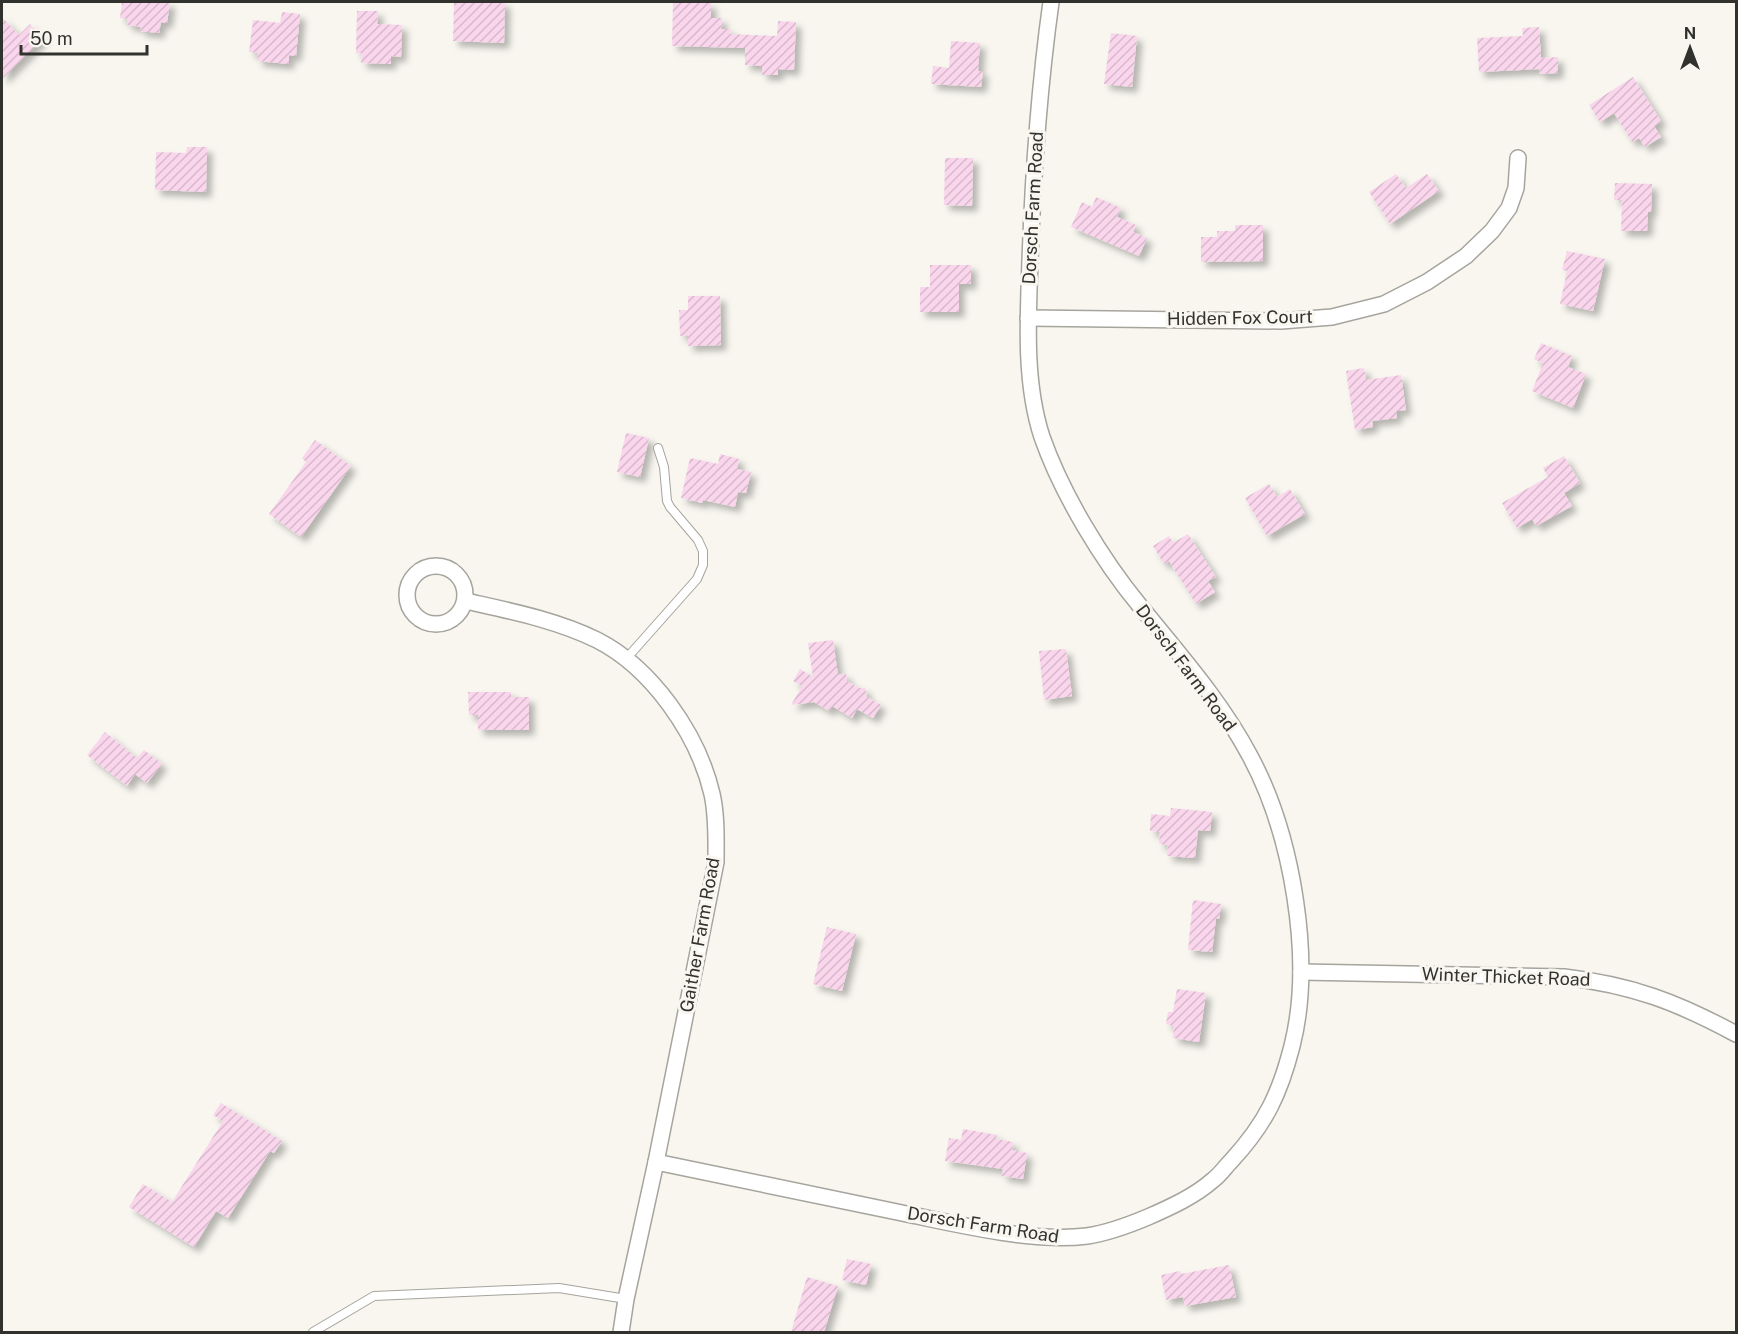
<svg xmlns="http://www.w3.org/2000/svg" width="1738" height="1334" font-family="'Public Sans',sans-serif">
<defs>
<pattern id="building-hatch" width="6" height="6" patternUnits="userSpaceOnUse" patternTransform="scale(1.5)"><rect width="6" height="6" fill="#fad6ed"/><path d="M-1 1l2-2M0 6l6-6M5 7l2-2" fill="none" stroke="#d7b8cc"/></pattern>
<filter id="shadow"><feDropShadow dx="5.5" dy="5.5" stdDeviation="3" flood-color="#0004"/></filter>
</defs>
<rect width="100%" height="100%" fill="#f8f6ef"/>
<g fill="url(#building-hatch)" filter="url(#shadow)">
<polygon points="122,2 170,2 167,23 161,22 159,33 140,31 141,27 127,25 127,19 120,18"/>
<polygon points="454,2 505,2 504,43 453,41"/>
<polygon points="673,2 711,3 711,18 722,18 721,29 731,29 730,34 777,36 778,21 796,22 794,70 778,69 778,75 762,75 762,66 745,65 745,48 672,46"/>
<polygon points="357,11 378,11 377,24 402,25 401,57 391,56 391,64 361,63 362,53 356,53"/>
<polygon points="282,12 300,14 296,56 289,55 289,64 257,61 258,53 249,52 253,20 280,23"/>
<polygon points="2,17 19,35 30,24 43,38 2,79"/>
<polygon points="1539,27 1541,58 1558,57 1558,73 1540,74 1539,69 1479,72 1477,38 1523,36 1522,28"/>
<polygon points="1111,33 1137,36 1132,87 1104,84"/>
<polygon points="951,41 980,43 978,71 983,71 981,87 931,84 933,66 949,68"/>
<polygon points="1633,77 1661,121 1654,126 1661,137 1645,147 1639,138 1632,142 1614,113 1600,122 1589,105"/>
<polygon points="187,147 207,147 206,192 155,190 156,152 186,153"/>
<polygon points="945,158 973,158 972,206 944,205"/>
<polygon points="1396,174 1406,188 1427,174 1439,191 1390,224 1369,192"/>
<polygon points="1615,183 1652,184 1651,212 1648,212 1647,231 1621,231 1622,200 1614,200"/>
<polygon points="1096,197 1121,208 1117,217 1136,225 1133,232 1147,238 1139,256 1071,227 1082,202 1092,207"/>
<polygon points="1235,225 1263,225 1263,261 1201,262 1201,237 1217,237 1217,231 1235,231"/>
<polygon points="1567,251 1605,259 1593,311 1560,304 1567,271 1562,270"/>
<polygon points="930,265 971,265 971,284 959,284 959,312 920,312 920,287 930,287"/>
<polygon points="688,296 720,296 721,345 688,346 688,335 680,336 679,310 688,310"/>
<polygon points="1541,343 1572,356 1568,367 1586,374 1573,408 1532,391 1543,363 1534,359"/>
<polygon points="1364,368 1366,380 1401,375 1406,410 1396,411 1397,418 1372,421 1373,427 1355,430 1346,371"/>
<polygon points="626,433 649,438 640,477 617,472"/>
<polygon points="315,440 351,466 301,537 269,514 306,462 302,458"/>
<polygon points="720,454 739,459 737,469 751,472 746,493 738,492 735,507 703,500 702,503 681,498 690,458 718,464"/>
<polygon points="1564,456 1580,483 1564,493 1572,506 1536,526 1532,519 1517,528 1502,503 1548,477 1543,468"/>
<polygon points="1269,484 1277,497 1290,489 1305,514 1267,536 1245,498"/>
<polygon points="1188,534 1216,577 1208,581 1215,592 1196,604 1169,561 1164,564 1153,546 1169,536 1173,543"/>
<polygon points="833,640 838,675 846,673 847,681 859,688 865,688 867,697 881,705 873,718 857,709 852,718 832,706 829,711 814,702 791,705 802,686 793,681 800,669 813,677 808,643"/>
<polygon points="1066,649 1072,696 1044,700 1039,651"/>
<polygon points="468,692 511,692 511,697 529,697 529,730 478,730 478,715 469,715"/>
<polygon points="105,732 137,758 144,750 162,764 147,783 135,774 127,786 87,755"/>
<polygon points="1171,808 1212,812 1210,831 1198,830 1195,858 1167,856 1168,845 1159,844 1160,832 1150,831 1151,814 1170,816"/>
<polygon points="1193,900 1221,904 1219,919 1216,918 1212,952 1188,950"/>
<polygon points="827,927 856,934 842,991 813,984"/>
<polygon points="1177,989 1206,993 1199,1042 1173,1038 1174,1026 1166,1024 1168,1012 1173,1012"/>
<polygon points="221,1103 282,1141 274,1153 270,1151 228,1218 216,1211 194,1247 129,1207 143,1184 172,1202 223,1121 213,1115"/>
<polygon points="963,1129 997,1135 996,1139 1013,1142 1012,1150 1027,1153 1023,1179 1002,1176 1003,1169 945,1161 949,1138 961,1140"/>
<polygon points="847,1259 871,1264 866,1285 842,1280"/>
<polygon points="1229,1265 1236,1297 1185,1306 1183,1297 1166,1300 1161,1275 1180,1271 1181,1274"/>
<polygon points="807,1277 838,1286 824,1332 791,1332"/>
</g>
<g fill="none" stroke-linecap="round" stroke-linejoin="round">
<g stroke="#a5a49d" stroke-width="10">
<g id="lane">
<polyline points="626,659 697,579 703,565 703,551 698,540 670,507 667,501 664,467 658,448"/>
<polyline points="313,1332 374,1296 559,1288 626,1299"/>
</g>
</g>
<g stroke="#a5a49d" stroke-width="18">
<g id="street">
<polyline points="1028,318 1281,321 1332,317 1384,304 1427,282 1466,256 1492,231 1509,208 1516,188 1518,158"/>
<circle cx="436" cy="595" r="29"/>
<path d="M466 601C510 611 556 620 597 640 652 668 698 734 712 794 717 816 716 840 716 862L656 1162 626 1299 621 1332"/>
<path d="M1301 972 1564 977C1632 985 1677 1002 1736 1034"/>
<path d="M656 1162C738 1179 820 1196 902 1213 957 1224 1032 1243 1087 1236 1108 1233 1129 1225 1148 1217 1171 1207 1195 1196 1213 1180 1220 1175 1226 1166 1232 1160 1266 1123 1280 1093 1292 1046 1314 959 1292 834 1250 756 1221 701 1179 654 1140 606 1102 560 1062 494 1042 437 1024 382 1028 319 1030 261 1033 174 1039 88 1051 2"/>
</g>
</g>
<use href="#lane" stroke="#fff" stroke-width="8"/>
<use href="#street" stroke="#fff" stroke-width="15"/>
</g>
<g text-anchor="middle" stroke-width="6" stroke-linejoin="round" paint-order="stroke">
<g font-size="18" fill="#31312e" stroke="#f8f6ef">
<text transform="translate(1033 208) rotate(-87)" y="6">Dorsch Farm Road</text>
<text transform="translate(1240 318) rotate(-1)" y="6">Hidden Fox Court</text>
<text transform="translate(1186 668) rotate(53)" y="6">Dorsch Farm Road</text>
<text transform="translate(700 935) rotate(-80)" y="6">Gaither Farm Road</text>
<text transform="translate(1506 977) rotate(2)" y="6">Winter Thicket Road</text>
<text transform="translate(983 1225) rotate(9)" y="6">Dorsch Farm Road</text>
</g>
</g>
<rect width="1738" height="1334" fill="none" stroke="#31312e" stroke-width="6"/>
<g transform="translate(1690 48)" stroke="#f8f6ef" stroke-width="4.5" paint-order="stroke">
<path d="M0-4.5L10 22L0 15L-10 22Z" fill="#31312e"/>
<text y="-9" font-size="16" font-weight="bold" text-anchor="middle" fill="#31312e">N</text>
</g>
<path d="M21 45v9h126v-9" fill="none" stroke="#31312e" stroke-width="3"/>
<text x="30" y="45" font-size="18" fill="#31312e" stroke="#f8f6ef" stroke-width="4.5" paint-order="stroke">50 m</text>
</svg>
